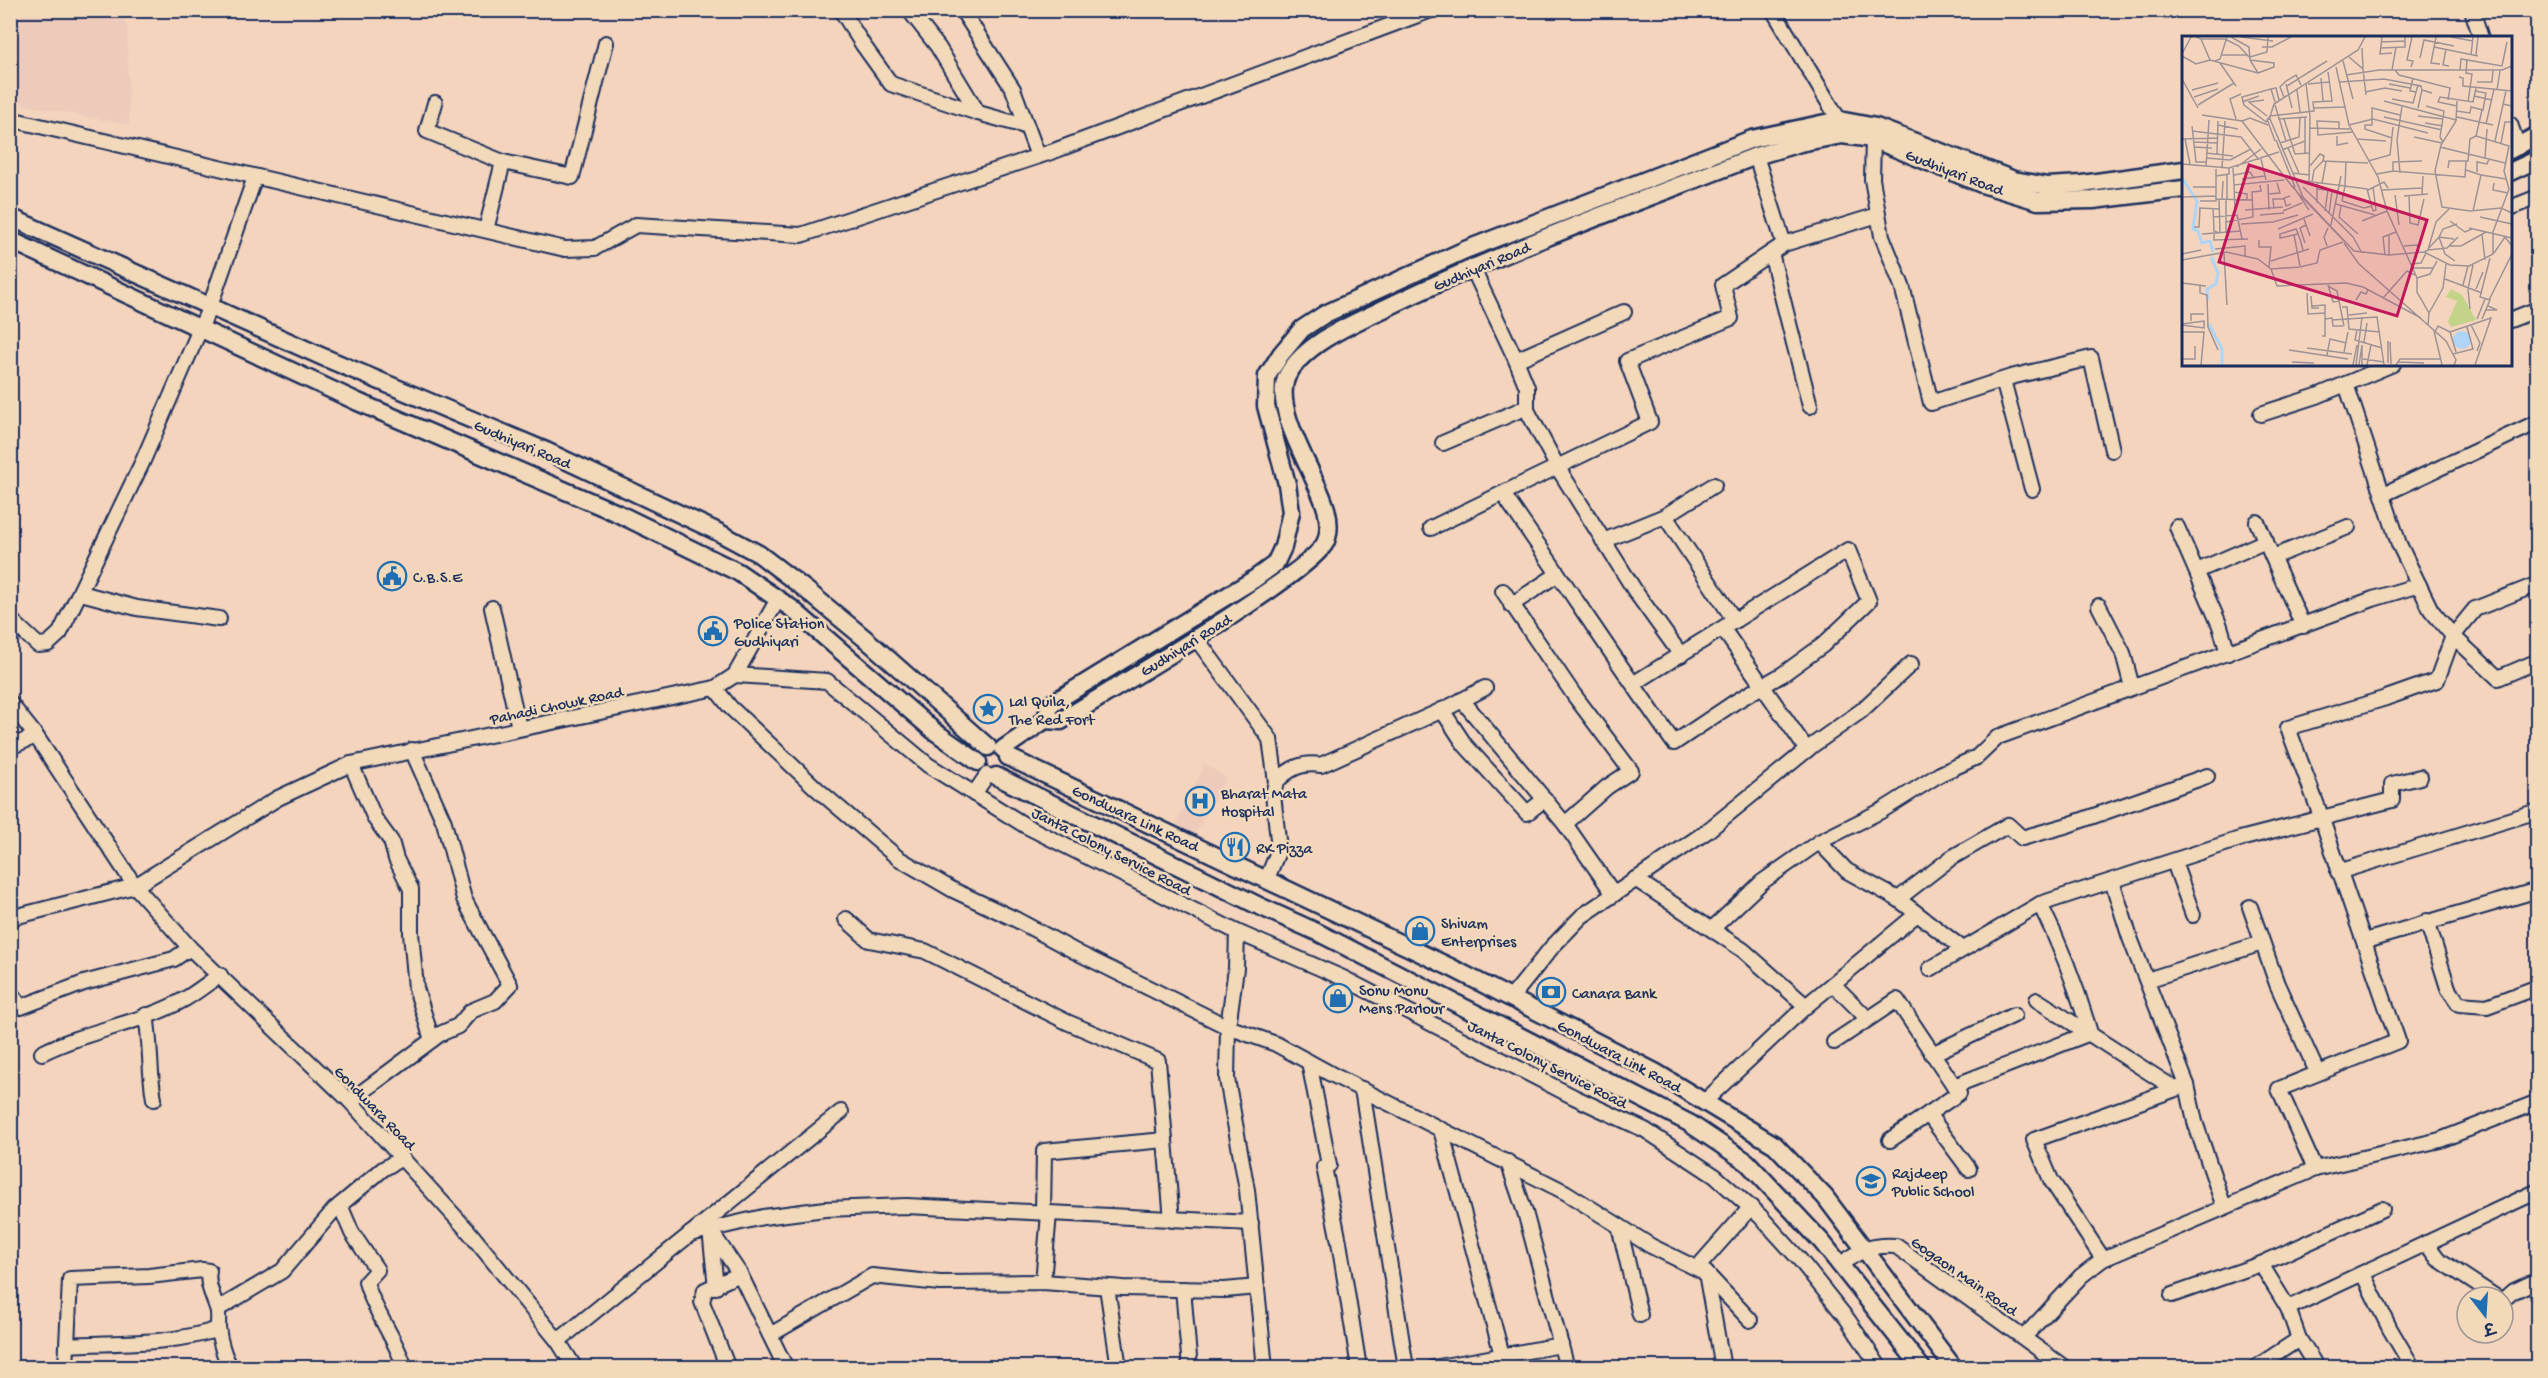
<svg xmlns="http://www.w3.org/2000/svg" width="2548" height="1378" font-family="'Gochi Hand','Playpen Sans Deva',sans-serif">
<rect width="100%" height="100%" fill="#f4d4bc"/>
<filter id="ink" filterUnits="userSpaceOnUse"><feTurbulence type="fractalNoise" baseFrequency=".0167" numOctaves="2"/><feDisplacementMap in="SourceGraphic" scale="12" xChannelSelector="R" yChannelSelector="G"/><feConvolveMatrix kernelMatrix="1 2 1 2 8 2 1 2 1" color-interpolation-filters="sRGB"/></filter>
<g filter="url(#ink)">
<g fill="#edcaba">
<polygon points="10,11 119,11 127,26 129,125 11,102"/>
<polygon points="1205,764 1226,778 1194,836 1176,824"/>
</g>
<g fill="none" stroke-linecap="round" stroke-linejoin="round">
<g stroke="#1b2f5e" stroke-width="18">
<g id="minor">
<polyline points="841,10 863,45 891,84 978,113 1025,126"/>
<polyline points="909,10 938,47 978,113"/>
<polyline points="962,10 1013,89 1038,156"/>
<polyline points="1773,10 1839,120"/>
<polyline points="2472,10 2481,38"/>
<polyline points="435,103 427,131 503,162"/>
<polyline points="10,119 565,249 595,248 636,225 801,235 1051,152 1431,10"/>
<polyline points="2510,124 2518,147"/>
<polyline points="1873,139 1872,179 1882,236 1902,286 1931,403 2011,377 2091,358 2112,450"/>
<polyline points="1756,156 1784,244"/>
<polyline points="2510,208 2538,197"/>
<polyline points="486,230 503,162 572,177 606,43"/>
<polyline points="1771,253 1810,406"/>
<polyline points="1472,267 1516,360 1527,387 1527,410 1558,468 1637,594 1681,655"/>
<polyline points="2510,320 2538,309"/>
<polyline points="1516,360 1624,312"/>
<polyline points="2003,380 2032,489"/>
<polyline points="2346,384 2399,544 2431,610 2453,636 2498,678 2538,661"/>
<polyline points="2261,414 2317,396 2393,364"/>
<polyline points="1443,443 1527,407"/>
<path d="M1503 494C1561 577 1616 661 1674 743L1735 702 1783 674 1823 645 1869 601 1848 550 1633 684"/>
<polyline points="2384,494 2538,422"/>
<polyline points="1665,516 1735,621"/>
<polyline points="2257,522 2303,626"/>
<polyline points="2177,527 2220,626 2228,653"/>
<polyline points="1431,528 1650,422 1627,361 1731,318 1723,285 1784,244 1878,215"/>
<polyline points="1603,541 1665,516 1714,485"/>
<polyline points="2273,557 2348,527"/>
<polyline points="2197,571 2266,541"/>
<polyline points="1503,591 1574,695 1631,771 1607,787 1565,824"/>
<polyline points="81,593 137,608 219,619"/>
<polyline points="1511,605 1558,574"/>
<polyline points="2099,606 2123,653 2132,687"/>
<polyline points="492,608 519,728"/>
<polyline points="10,619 38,645 48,644 60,633 142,463 210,306 255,177"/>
<polyline points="1723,629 1807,750"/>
<polyline points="1196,638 1270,739 1276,782 1273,794 1279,849 1267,879"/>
<polyline points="735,675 778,599"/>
<polyline points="715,688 730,707 817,789 898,858 953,890 1015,919 1078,953 1228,1027 1276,1044 1331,1074 1565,1192 1651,1246 1706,1273 1750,1320"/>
<polyline points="1462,700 1565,824 1613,893"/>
<polyline points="10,703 36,736 135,886 190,948 350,1101 470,1233 558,1341 575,1368"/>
<polyline points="1442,710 1465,745 1527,813 1545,799"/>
<polyline points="10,747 36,736"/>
<polyline points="351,764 375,819 391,841 396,859 411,889 411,933 416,988 432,1040"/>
<path d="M1276 782C1290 768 1302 762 1321 765L1449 707 1485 688"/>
<polyline points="974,794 987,775"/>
<polyline points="1819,842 1847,871 1898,899 1963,949"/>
<polyline points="2174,862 2193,915"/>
<polyline points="2338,872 2538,811"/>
<polyline points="1635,879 1743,950 1806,1006"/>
<polyline points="2112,881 2130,938 2187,1085 2195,1122 2224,1207"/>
<polyline points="1898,899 1951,858 2008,825 2022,838 2068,825 2207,776"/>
<polyline points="2250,907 2277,984 2317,1072"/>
<polyline points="10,918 135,886 278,798 351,764 715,688 735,675 827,681 928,765 1026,826 1237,932 1343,978 1574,1097 1645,1130 1715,1176 1760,1216 1800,1260 1848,1320 1880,1368"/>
<polyline points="846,919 869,940 925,951 1067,1022 1158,1061 1172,1220"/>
<polyline points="2427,921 2448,988 2459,1004 2487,1006 2538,987"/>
<polyline points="1712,929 1762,882 1819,842 1881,811 1940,774 1977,757 1998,737 2373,599 2419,585"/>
<polyline points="1237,932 1236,968 1228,1027 1227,1079 1247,1190 1265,1368"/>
<polyline points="2365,941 2538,890"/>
<polyline points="1930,969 2040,904 2240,839 2392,800 2392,784 2420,777"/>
<polyline points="2147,980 2262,943"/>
<polyline points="1833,984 1867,1018"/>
<polyline points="10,992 21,1007 84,983 174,959 190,948"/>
<polyline points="1511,998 1552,947 1582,916 1706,832 1813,745 1861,711 1911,664"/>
<polyline points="2037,1000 2175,1089"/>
<path d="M146 1015C151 1043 149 1071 154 1099"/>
<polyline points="1834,1042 1897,1000 1959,1093 1890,1140"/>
<path d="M42 1053C87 1030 141 1024 185 999 197 992 208 983 220 975"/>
<polyline points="1932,1054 2014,1015"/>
<polyline points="1309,1062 1329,1165 1324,1167 1339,1242 1359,1368"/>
<path d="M1954 1086 2090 1033C2077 988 2061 946 2040 904"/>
<polyline points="1362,1089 1406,1368"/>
<polyline points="350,1101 440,1034 458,1026 471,1011 495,1001 510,985 464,899 444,822 412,750"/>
<polyline points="1705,1101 1806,1006 1917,914"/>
<polyline points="1928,1114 1969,1169"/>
<polyline points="1441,1130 1502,1355"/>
<polyline points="1508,1162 1525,1212 1567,1368"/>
<polyline points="2315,1169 2279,1089 2398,1041 2318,808 2288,728 2386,698 2437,680 2453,636 2475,609 2538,584"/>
<path d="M340 1205 352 1233 377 1270 366 1282C374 1312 395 1337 405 1368"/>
<polyline points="1043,1213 1044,1151 1165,1140"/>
<polyline points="1619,1226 1640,1315"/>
<polyline points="690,1234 763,1217 825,1209 906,1206 1251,1223"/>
<polyline points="2426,1243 2438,1259 2496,1297"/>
<polyline points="2103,1259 2051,1180 2034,1140 2187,1085"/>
<polyline points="2261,1264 2288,1308 2299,1339 2317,1368"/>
<path d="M1839 1265C1860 1251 1870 1244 1896 1246L2065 1368"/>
<polyline points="1697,1268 1751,1207"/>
<polyline points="1706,1273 1723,1368"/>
<polyline points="2363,1274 2390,1329 2413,1368"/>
<polyline points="1043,1282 1049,1214"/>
<polyline points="716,1287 710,1230 740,1274 786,1368"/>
<polyline points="1107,1287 1119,1368"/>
<polyline points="1183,1289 1190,1368"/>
<polyline points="2172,1295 2261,1264 2382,1209"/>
<polyline points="2503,1300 2512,1292 2538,1280"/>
<polyline points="2288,1308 2538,1191"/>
<polyline points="218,1309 282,1271 334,1210 383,1169 402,1158"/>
<polyline points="770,1335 872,1276 940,1283 1043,1282 1123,1288 1225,1290 1257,1287"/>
<polyline points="2024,1337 2081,1276 2103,1259 2315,1169 2440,1140 2538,1102"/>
<polyline points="558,1341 841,1112"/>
<path d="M68 1345C118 1342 171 1345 218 1329"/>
<path d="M66 1368 70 1279 149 1276 202 1270 209 1271C206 1283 213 1296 217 1308 219 1313 218 1321 218 1327 219 1338 224 1359 232 1368"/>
<polyline points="728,1368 702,1302 705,1290 740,1274"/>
<polyline points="1433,1368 1561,1345"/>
<polyline points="2255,1368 2299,1339"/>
</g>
</g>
<g stroke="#1b2f5e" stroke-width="21">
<g id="tertiary">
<polyline points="2510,150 2538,135"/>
<polyline points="2510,172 2538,159"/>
<polyline points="10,217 323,357 546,451 716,531 759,554 805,589 868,641 988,747"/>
<polyline points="10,240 358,402 617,513 738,572 791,608 934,731 978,762"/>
<path d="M1045 720 1061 721C1101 696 1316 571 1326 541 1334 520 1322 496 1313 477 1302 452 1274 403 1287 376 1306 340 1362 320 1396 303 1513 247 1635 203 1756 156L1800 143 1842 135 1873 139 1982 184 2038 201 2093 200 2184 189"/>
<polyline points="1003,749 1045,720 1051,704 1253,580 1275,564 1283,547 1291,512 1287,484 1266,406 1267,376 1281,354 1302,329 1325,314 1465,250 1752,139 1839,120 1876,127 2014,180 2047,186 2082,184 2184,170"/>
<polyline points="1008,757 1452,968 1655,1072 1775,1145 1825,1197 1954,1368"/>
<polyline points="996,776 1257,905 1319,933 1689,1123 1747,1162 1822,1242 1922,1368"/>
</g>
</g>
<use href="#minor" stroke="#f2d9b9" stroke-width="14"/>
<use href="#tertiary" stroke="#f2d9b9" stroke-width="16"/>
</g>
</g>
<defs>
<g id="civic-ring" transform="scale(1.5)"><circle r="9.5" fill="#f2d9b9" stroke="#1f6fb2" stroke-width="1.5"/><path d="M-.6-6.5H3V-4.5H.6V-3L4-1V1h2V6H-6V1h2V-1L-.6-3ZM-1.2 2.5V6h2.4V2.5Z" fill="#1f6fb2"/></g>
<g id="sight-ring" transform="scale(1.5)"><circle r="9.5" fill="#f2d9b9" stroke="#1f6fb2" stroke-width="1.5"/><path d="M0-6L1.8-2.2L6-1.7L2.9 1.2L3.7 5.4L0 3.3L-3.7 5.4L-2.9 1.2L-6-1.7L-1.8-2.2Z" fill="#1f6fb2"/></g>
<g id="hospital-ring" transform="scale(1.5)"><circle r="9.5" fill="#f2d9b9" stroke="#1f6fb2" stroke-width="1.5"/><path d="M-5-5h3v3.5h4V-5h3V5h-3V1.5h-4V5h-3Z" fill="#1f6fb2"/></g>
<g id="restaurant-ring" transform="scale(1.5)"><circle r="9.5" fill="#f2d9b9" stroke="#1f6fb2" stroke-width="1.5"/><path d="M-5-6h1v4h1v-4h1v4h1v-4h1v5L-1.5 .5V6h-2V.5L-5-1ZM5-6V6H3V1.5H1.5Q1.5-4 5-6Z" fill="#1f6fb2"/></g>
<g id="shop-ring" transform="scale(1.5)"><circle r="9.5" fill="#f2d9b9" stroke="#1f6fb2" stroke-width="1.5"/><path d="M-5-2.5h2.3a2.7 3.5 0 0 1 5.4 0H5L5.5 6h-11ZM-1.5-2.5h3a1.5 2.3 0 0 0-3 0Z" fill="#1f6fb2"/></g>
<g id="bank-ring" transform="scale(1.5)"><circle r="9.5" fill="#f2d9b9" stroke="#1f6fb2" stroke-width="1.5"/><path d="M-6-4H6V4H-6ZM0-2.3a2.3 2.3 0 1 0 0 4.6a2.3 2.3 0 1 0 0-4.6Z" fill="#1f6fb2"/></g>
<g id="school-ring" transform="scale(1.5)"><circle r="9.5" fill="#f2d9b9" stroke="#1f6fb2" stroke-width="1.5"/><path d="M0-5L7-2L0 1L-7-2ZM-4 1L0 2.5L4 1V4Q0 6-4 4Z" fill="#1f6fb2"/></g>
</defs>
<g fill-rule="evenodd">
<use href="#civic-ring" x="392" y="576"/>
<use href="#civic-ring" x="713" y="631"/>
<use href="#sight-ring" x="988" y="709"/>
<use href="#hospital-ring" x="1200" y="801"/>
<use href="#restaurant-ring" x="1235" y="847"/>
<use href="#shop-ring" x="1420" y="931"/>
<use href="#bank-ring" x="1551" y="992"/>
<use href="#shop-ring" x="1338" y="998"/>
<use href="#school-ring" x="1871" y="1181"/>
</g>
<g text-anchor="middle" stroke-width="5" stroke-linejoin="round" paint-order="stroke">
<g font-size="16" fill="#1b2f5e" stroke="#f2d9b9">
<text transform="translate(1955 171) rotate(21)" y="6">Gudhiyari Road</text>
<text transform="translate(1481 265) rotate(-23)" y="6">Gudhiyari Road</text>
<text transform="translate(523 443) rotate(23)" y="6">Gudhiyari Road</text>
<text transform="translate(1185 644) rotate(-32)" y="6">Gudhiyari Road</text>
<text transform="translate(556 704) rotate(-12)" y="6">Pahadi Chowk Road</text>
<text transform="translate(1136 817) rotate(25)" y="6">Gondwara Link Road</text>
<text transform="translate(1112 850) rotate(27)" y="6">Janta Colony Service Road</text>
<text transform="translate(1620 1055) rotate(28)" y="6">Gondwara Link Road</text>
<text transform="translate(1548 1063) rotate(27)" y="6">Janta Colony Service Road</text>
<text transform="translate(376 1107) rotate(46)" y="6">Gondwara Road</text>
<text transform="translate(1965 1275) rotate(35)" y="6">Gogaon Main Road</text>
</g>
<g font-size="16" fill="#1b2f5e" stroke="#f2d9b9" text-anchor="start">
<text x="413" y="582">C.B.S.E</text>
<text x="734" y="628">Police Station<tspan x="734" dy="18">Gudhiyari</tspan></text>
<text x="1009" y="706">Lal Quila,<tspan x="1009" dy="18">The Red Fort</tspan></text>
<text x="1221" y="798">Bharat Mata<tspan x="1221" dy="18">Hospital</tspan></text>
<text x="1256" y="853">RK Pizza</text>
<text x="1441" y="928">Shivam<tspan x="1441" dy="18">Enterprises</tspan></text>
<text x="1359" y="995">Sonu Monu<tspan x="1359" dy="18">Mens Parlour</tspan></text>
<text x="1572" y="998">Canara Bank</text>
<text x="1892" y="1178">Rajdeep<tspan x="1892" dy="18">Public School</tspan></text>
</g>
</g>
<g transform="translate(2182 36)">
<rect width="330" height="330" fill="#f4d4bc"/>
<path d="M269 253 280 259 294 284 269 291 266 285 275 265 264 261Z" fill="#c3d488"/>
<path d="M271 304a9 9 0 1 1 18 0a9 9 0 1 1-18 0Z" fill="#aed4f8"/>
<path fill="none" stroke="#aed4f8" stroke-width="3" d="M0 142 15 165 11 193 16 195 20 207 28 205 31 216M26 264 25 253 34 248 36 237 29 221M27 288 40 313V329"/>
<path fill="none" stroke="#9d9296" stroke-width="1.5" d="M14 1 19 3 28 24M49 1 67 11 68 24 76 37 92 31V27L68 24M59 1 91 5M200 1 198 18 210 17M254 1 249 27 258 28M269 1 291 5M19 3H43L57 10 67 21M199 6 223 5M80 11H90L109 1M252 11 296 20M180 12 181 32M199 12 223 11V1M264 13 261 29 267 30M0 18 9 1M40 19H65M289 19 291 1M294 19 296 1M0 20 14 28 28 24 76 37M68 21 85 16 86 1M167 21 181 33 184 59M238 22 242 4 272 10M285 23 284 37 290 38 286 66M33 25 38 23 45 1M161 25 171 63M38 27 54 50M154 31 167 89 196 141 205 175 235 242V256L247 277 246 289M229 31 231 25 225 24 230 1M210 34 214 11M213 34 217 39 268 52 266 64M278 34 279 23 320 30 325 6M164 39 197 34H320L330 30M277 41 281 42V50L330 55M139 42 141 65M231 42 228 55 234 56M0 43 16 72M158 46 202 43 239 50 240 54M295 46H310L311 34M104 48 110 72M124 48 128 81 127 145M126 48 148 46M207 48 228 52M105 50 116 43 119 49M89 53 60 61 62 69 84 86 88 80 132 75 131 66 150 65 146 36M10 54 36 47M115 54 118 76M315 54 318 35M183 56 203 52 220 55M292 60 310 64M12 61 36 53M102 61 98 51 104 45 114 39 116 43 145 25M210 63 231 67 236 49M82 64 67 66 85 80M202 65 274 84M275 65 274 85 259 109 253 135 260 171 288 175 319 172 330 177M60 66 77 60M93 66 89 53 94 52 97 64M321 68 330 70V86M16 69 52 47M93 69 104 105M244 70 262 75 258 101 261 106M275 70 256 66 258 61 291 66 294 52M131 72 164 71M236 72 240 54 250 57M274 75 288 77 289 71 301 74 304 57 293 55M20 79 60 85 112 153M236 80 261 83M202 81 260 94M275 81 311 89M54 83 48 63 59 58M85 83H88L121 161 172 215 207 219 242 216 268 229 287 230 311 218V196L327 153 322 135 327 110 294 100 300 74M85 83 93 105M96 83 125 81M102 83 113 118 128 117M87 84 92 68 176 14 183 1M60 85 68 82 86 89M243 87 261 90M304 88 312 53M36 89 56 93M167 89 191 83 246 97M10 90 14 126H24M128 92 168 93M157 93V86L135 85 136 99 171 96M10 95 59 101 77 124M155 100V109L166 107M232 101 260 107M210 102 183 93V89H190V72L218 79M0 103 35 102M3 103 8 128M175 103 204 105M94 104 113 151M313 105 324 55M11 106 35 107M98 107 117 101 118 81M319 107 323 86H330M12 111 30 112M258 111 323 127M106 112 117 137M100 114 123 105M24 117 51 120M123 117V81M35 118 36 85M24 122 48 124 69 113M303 122 305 93M79 123 84 144M141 125 186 127M186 125 208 119 211 91M0 128 47 132 97 116M128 130 138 118 142 120 141 125M24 131 27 84M55 131 79 113M40 132 43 85M51 132 52 149 102 144M266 132 267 125H286L288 103 294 100M284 134 299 139 291 175M211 135V126L240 125M295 136V126L305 128 307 123M110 137 128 139M218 137 215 104 220 70M195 138 211 135 283 141 284 125M45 139V163M52 139 68 136 72 142M299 139 324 143M34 140 47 138V132M60 143 83 140M113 144 163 150 164 126M130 146 132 134 141 125M140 147 144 126M312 147 311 154 326 157M86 148 87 174M52 149 53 175M111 150 127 174M11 151H34V133M121 151 171 201 180 217M135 153 157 155M186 154 202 146 206 152M200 154 240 152M52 156 65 158V163M116 157 162 205M86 158 98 157 95 147M240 158 241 140M213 159 217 189M108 160 102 162 104 170 109 168M222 160 246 158M227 160 228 187 236 189 242 163M0 161 34 160M34 163 70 164M37 163 38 197M40 163 41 145M44 163V197M18 165H34V151M160 165 163 150 185 153 191 175M160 165 182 172 190 170M135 167V146M154 168 193 179M159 170 157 181 176 198M31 172 32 195 37 197M92 173 91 163H102M63 174 101 171M101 175 120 167M143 175 146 154M191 175 194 174 191 151M147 178 150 155M78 179 102 177M31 181 55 179 60 203M298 181 330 188M122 183 128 200M180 185 205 175M268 185 283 196 290 193M44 186 71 181 70 156 79 155 78 149M59 188 91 186 116 179M149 189 159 140M12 191H17L18 172 37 173M287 192 330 202M96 193 131 178M20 198 59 195M32 198V204L66 203M116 198 98 202V198L114 193 115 195 118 203 121 214M300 198 303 224M112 199 118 230M77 204V211H89L87 231M123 207 118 192 124 189M162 207 177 228 264 305 274 324 272 329M145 210 142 201 146 192M222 210 235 209 237 215M267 210H279L304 196M33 213 63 210V221M246 213 257 201 272 203M246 214 265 212 276 201M242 216 246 214 254 186 267 173M42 217 45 269M312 217 323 201 330 210M0 218 19 214M203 219 201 201 214 196M207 219V198M0 224 44 216 76 223 89 233 118 231 135 227 138 214 161 206M89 225 127 213M273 225 263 218 257 201 261 193 275 188M229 228 239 227 244 217M230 232H251M89 233 95 250 164 247 181 251 239 282M235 242 248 238 255 225M263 243 300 257M0 247 24 250M18 249V257L25 259 26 291 36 314M146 249 151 266 158 265M281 249 286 230M146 250 155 255 162 290M294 253 301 236M125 257 126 278 143 277M129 260 130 272H137M201 262 225 235 233 239M174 264 179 256 184 258 186 254M307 264 330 218M130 270 143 269V300H140M160 271H165L167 293 198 296M288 273 286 253 291 229M304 274H315L306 270M247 277 261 252 264 228M167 279 185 277M143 283 150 282 151 290H161M295 283 303 263M300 283 308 264 298 261 308 222M150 284 195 281 202 329M9 285V278H22M0 288 22 285V292L0 289M289 289 298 307 295 315M175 294 173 304 200 312M252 295 260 329M0 296H22L19 329M253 296 256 290 268 296 309 282 293 329M268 296 274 316M206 305V327M182 306 185 287M208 306 209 328M125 312 170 318M107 314 166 323M162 316 166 296M271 318 291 313 285 291M145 319 148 303 164 307M0 323H13V310M181 323 202 326M110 326 132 327M216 326 242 327M171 329 175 309M174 329 180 281M177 329 180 309V329M185 329 189 309M214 329 218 323H259"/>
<path fill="#c2185b" fill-opacity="0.15" stroke="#c2185b" stroke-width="3" d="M67 129 245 184 215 280 37 226Z"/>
<rect width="330" height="330" fill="none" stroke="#1b2f5e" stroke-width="3"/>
</g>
<rect width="2548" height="1378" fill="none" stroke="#f2d9b9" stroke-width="36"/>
<rect x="18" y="18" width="2512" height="1342" fill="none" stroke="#1b2f5e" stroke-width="2" filter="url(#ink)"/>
<g transform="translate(2485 1315) rotate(163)"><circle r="28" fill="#f2d9b9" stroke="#9c9595" stroke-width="1.5"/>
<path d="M0-4.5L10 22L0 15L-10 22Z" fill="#1f6fb2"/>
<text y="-9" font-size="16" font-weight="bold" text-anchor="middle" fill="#1b2f5e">उ</text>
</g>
</svg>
